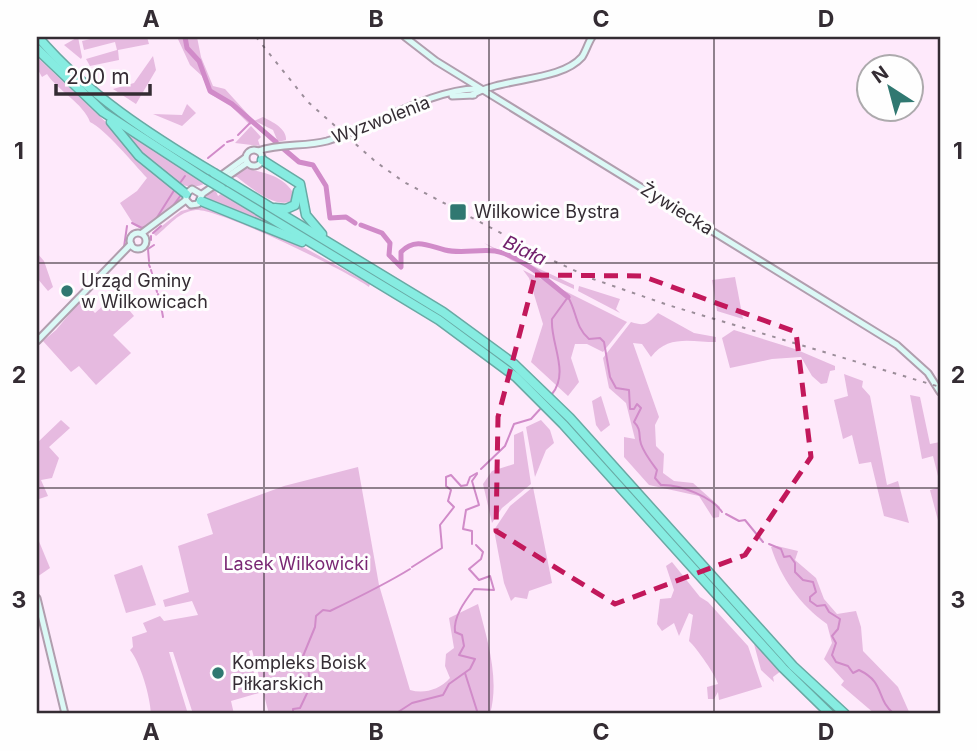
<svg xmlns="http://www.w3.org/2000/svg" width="977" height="751" font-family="Inter,sans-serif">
<rect width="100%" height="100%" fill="#fee9fb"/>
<g fill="#e6bae0">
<polygon points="78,37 82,57 81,59 64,45"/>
<polygon points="99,37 147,37 149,44 118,50 119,60 90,66 86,59 117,50 115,42 84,50 82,41"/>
<path d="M177 37H197L201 57 213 86 225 89 254 121 263 117C273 122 287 129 286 140L278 142 273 130 255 121 250 125 228 103 210 94 202 76 190 65Z"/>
<polygon points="153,56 156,70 136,104 113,89 134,83"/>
<path d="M37 57 182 194C179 208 155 225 141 229L134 225 120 203 137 191 147 178C133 163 106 130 90 122 83 103 58 91 47 74L42 77 37 68Z"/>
<polygon points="187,104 196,113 182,126 153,114 182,115"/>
<polygon points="251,126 261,137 258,140 260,146 235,143"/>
<path d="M121 130 206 183C174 200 140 151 121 130Z"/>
<path d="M245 168C264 173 283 175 294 194L292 201C275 209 250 187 237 177H231Z"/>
<path d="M225 186H231C335 249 447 306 536 389L532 390 496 358Z"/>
<polygon points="215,189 218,196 222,193 291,235 205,198"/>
<path d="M205 205 305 248 370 284 369 287C347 271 218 208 196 210 178 212 170 225 156 236L153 233 181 211Z"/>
<polygon points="484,243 574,285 574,289 511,260"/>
<polygon points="37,253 44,261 53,287 48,291 37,278"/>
<polygon points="523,270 627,322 603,352 587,344 575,344 571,358 579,382 568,396 531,362 543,324 529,278"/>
<polygon points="735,277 743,319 717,311 712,280"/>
<polygon points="579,286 620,299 616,309 620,313 578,291"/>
<polygon points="82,299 95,313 105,304 109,308 120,299 134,316 113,335 131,353 96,385 79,366 71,372 43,341 56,330"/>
<path d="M658 313 694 333 716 337V342C692 342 668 334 651 357L642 344 633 343 659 417 655 425 656 446 664 454 663 473 674 481 693 483 720 507 719 517 713 518 699 496 649 485 624 457V437L635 439 626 403 609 388 603 358 631 322C646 327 648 323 658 313Z"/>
<polygon points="734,330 795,349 835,366 835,370 830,371 827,383 821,384 812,376 801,357 772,359 730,368 722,338"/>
<polygon points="844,374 863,381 862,387 870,396 887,485 898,481 909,523 884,516 871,462 859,464 852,435 843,439 834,400 848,396"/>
<polygon points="910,395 920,397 930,444 940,442 940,484 933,456 922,459"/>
<polygon points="601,396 610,425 601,432 596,425 592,401"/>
<polygon points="61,420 70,428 49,447 59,458 52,478 41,480 48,496 39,499 37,443"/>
<polygon points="541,420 550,430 554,443 546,450 535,477 526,427"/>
<polygon points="569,423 728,597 724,600 567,425"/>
<polygon points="523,431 531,484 502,508 492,523 483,484 492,471 514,464 514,435"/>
<path d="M358 467 379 585 410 690C424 694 439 690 450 678L445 666 446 654 454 648 449 618 478 604C487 639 500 678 490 714H269L252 650 249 651 259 693 231 701 234 714H193L173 652H169L188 714H151C150 696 141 664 130 650L133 647 132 637 147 632 143 623 160 616 164 621 198 615 192 601 165 607 163 600 189 592 178 546 213 534 207 514 284 486Z"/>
<polygon points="533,487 552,583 529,591 527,599 515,597 511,601 504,583 494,530 510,506"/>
<polygon points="940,487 940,528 930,490"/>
<polygon points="38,539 50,568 37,577 37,540"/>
<path d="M777 546 798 551 795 560 816 578 824 599 837 614 856 611 861 627 863 651 898 687 910 714H875L841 685 844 681 824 659 832 643 827 624C800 605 781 578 771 547Z"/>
<path d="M672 562 700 597 708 602 748 646 762 687 719 700 718 692 714 699H708L707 687 718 684C717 677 696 647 689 641L693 615 689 613 679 636 674 623 662 631 657 624 660 599 671 598 674 590 666 566Z"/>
<polygon points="142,565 156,605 126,613 114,575"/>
<polygon points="754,644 781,671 773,677 774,682 761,670"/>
</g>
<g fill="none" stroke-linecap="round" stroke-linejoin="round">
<g stroke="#d18bc9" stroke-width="2">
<polyline points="238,135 251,122"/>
<polyline points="227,142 233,140"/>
<polyline points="208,158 224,145"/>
<polyline points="180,183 185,176"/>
<polyline points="172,207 181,195"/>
<polyline points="156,219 175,189"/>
<polyline points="132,223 142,228 149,225"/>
<polyline points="153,233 161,226"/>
<polyline points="151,236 151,240"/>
<polyline points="124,247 127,226"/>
<polyline points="149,261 148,249 154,245"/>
<polyline points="149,265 150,267"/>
<polyline points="151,270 157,292"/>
<polyline points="158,294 159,298"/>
<polyline points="160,300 163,317"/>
<path d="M552 394C570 372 550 343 552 319L568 297C577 312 575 327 589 339L600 338 604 342 610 377 616 388 629 390 630 409H634L637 404 641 408 634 422C642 430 638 435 641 444 644 453 651 462 657 470L655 478 661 485C681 484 713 498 722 512"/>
<polyline points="481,469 505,446 514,424 531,419 542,407"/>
<polyline points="726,514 739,521 745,520 763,542"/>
<polyline points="472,544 472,531 463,529 466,510 479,505 472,481 477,474"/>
<path d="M769 544 781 549 784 557 790 556 795 563V572L803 580 813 582 816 592 810 597V601L817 606 825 605 829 612 840 619 838 629 832 636 836 643 832 655 836 662 848 666 853 673 859 670C886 683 875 698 894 714"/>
<polyline points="412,567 442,548 440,525 454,507 448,501 451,490 446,486 446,477 451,475 461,486 467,485 470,477 477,473"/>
<polyline points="465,673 478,714"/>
<path d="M293 714V709L300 708 310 687 308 665 301 661 315 627 316 616 323 610 330 611C357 598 384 585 410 569"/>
<path d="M395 714 412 703 443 695 449 684 470 669 475 659 459 655 464 646 462 635 455 632C453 617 465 601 474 589L494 590 490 576 479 580 469 569 481 559 483 552 476 545"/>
</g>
<g stroke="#d18bc9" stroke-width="5">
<polyline points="185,37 187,48 199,61 210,91 232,104 276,142"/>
<polyline points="279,145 299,162 313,165 326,186 330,218 346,217 355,223"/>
<path d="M361 225 382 233 390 243 389 255 401 267V252C415 237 429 246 445 250 461 254 479 249 495 251 520 255 549 282 568 297"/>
</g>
<g stroke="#b19eae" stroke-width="9">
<g id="secondary">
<polyline points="405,37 436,61 897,345 928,373 940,392"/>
<path d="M472 95C503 77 560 82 582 57 586 51 588 43 592 37"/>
<polyline points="452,96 474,95"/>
<circle cx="254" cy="158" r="8"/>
<path d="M258 151C281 143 305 147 327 141 370 128 435 87 479 89"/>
<polyline points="219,177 245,158"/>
<polyline points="202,195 192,189 186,194 186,200 191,205 198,204 202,194 247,163"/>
<circle cx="138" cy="241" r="8"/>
<polyline points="142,233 186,200"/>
<polyline points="37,341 131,244"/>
<polyline points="37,598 65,714"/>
</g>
</g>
<g stroke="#69a9a4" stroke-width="11">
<g id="highway">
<path d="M38 37C88 95 149 134 214 173"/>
<polyline points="37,49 103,112 206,179"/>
<polyline points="111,122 139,156 186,194"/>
<polyline points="262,160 300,184 306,215 322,234"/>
<polyline points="229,182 443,312 514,364 570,418 793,666 845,714"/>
<polyline points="221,188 439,320 516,377 563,424 783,668 830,714"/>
<polyline points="201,201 302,242"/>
<polyline points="275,208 286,209 295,205 298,191"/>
</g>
</g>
<use href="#secondary" stroke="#dbf9f6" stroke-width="5"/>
<use href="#highway" stroke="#86ece1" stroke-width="8"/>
<polyline stroke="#9b8d99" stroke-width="2" stroke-dasharray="3.5 7" stroke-linecap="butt" points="256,37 308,102 376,162 404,182 554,261 593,279 668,305 940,387"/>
<g stroke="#69a9a4" stroke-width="11" stroke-linecap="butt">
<g id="highway-bridge">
<polyline points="214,173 229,182"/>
<polyline points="206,179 221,188"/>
</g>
</g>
<use href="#highway-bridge" stroke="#86ece1" stroke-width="8"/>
</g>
<path fill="none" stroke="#c2185b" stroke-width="5" stroke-dasharray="14 9" stroke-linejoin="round" d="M535 275 642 276 796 332 811 457 745 555 615 604 496 531 498 417Z"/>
<path fill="none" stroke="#342c33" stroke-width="2" stroke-opacity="0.55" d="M264 37V714M489 37V714M714 37V714M37 263H940M37 488H940"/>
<g fill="#307871" stroke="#fefefe" stroke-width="2.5">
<rect x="449" y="203" width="18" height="18" rx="3.5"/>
<circle cx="67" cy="291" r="7"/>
<circle cx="218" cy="673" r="7"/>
</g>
<g text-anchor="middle" stroke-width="6" stroke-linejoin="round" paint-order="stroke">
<g font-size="18" fill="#342c33" stroke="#fefefe">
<text transform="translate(381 120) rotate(-21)" y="6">Wyzwolenia</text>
<text transform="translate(677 209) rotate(32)" y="6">Żywiecka</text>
</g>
<g font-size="18" fill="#342c33" stroke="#fefefe" text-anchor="start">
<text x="474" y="218">Wilkowice Bystra</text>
<text x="81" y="287">Urząd Gminy<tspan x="81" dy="21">w Wilkowicach</tspan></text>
<text x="232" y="669">Kompleks Boisk<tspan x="232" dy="21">Piłkarskich</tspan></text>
</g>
<g font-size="18" fill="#792773" stroke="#fefefe">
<text x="296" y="570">Lasek Wilkowicki</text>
</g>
<g font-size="19" font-style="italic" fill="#72206d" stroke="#fefefe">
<text transform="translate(525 250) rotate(25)" y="7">Biała</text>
</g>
</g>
<rect width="977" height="751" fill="none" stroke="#fefefe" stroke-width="77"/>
<g transform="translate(890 88) rotate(324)"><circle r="33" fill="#fefefe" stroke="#adaaad" stroke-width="2"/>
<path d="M0-5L12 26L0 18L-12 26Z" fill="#307871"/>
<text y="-10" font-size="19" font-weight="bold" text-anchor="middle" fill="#342c33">N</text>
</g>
<path d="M56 84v10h94v-10" fill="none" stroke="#342c33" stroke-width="3.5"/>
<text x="66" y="84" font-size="21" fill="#342c33" stroke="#fefefe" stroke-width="5" paint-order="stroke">200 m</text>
<rect x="38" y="38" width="901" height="674" fill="none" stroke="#342c33" stroke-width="2.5"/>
<g font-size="23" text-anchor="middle" font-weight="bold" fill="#342c33">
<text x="151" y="27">A</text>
<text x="376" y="27">B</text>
<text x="601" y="27">C</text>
<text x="826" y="27">D</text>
<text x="19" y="159">1</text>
<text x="958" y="159">1</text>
<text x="19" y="383">2</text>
<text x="958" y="383">2</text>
<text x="19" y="608">3</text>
<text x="958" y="608">3</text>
<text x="151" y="740">A</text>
<text x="376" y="740">B</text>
<text x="601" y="740">C</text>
<text x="826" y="740">D</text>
</g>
</svg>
